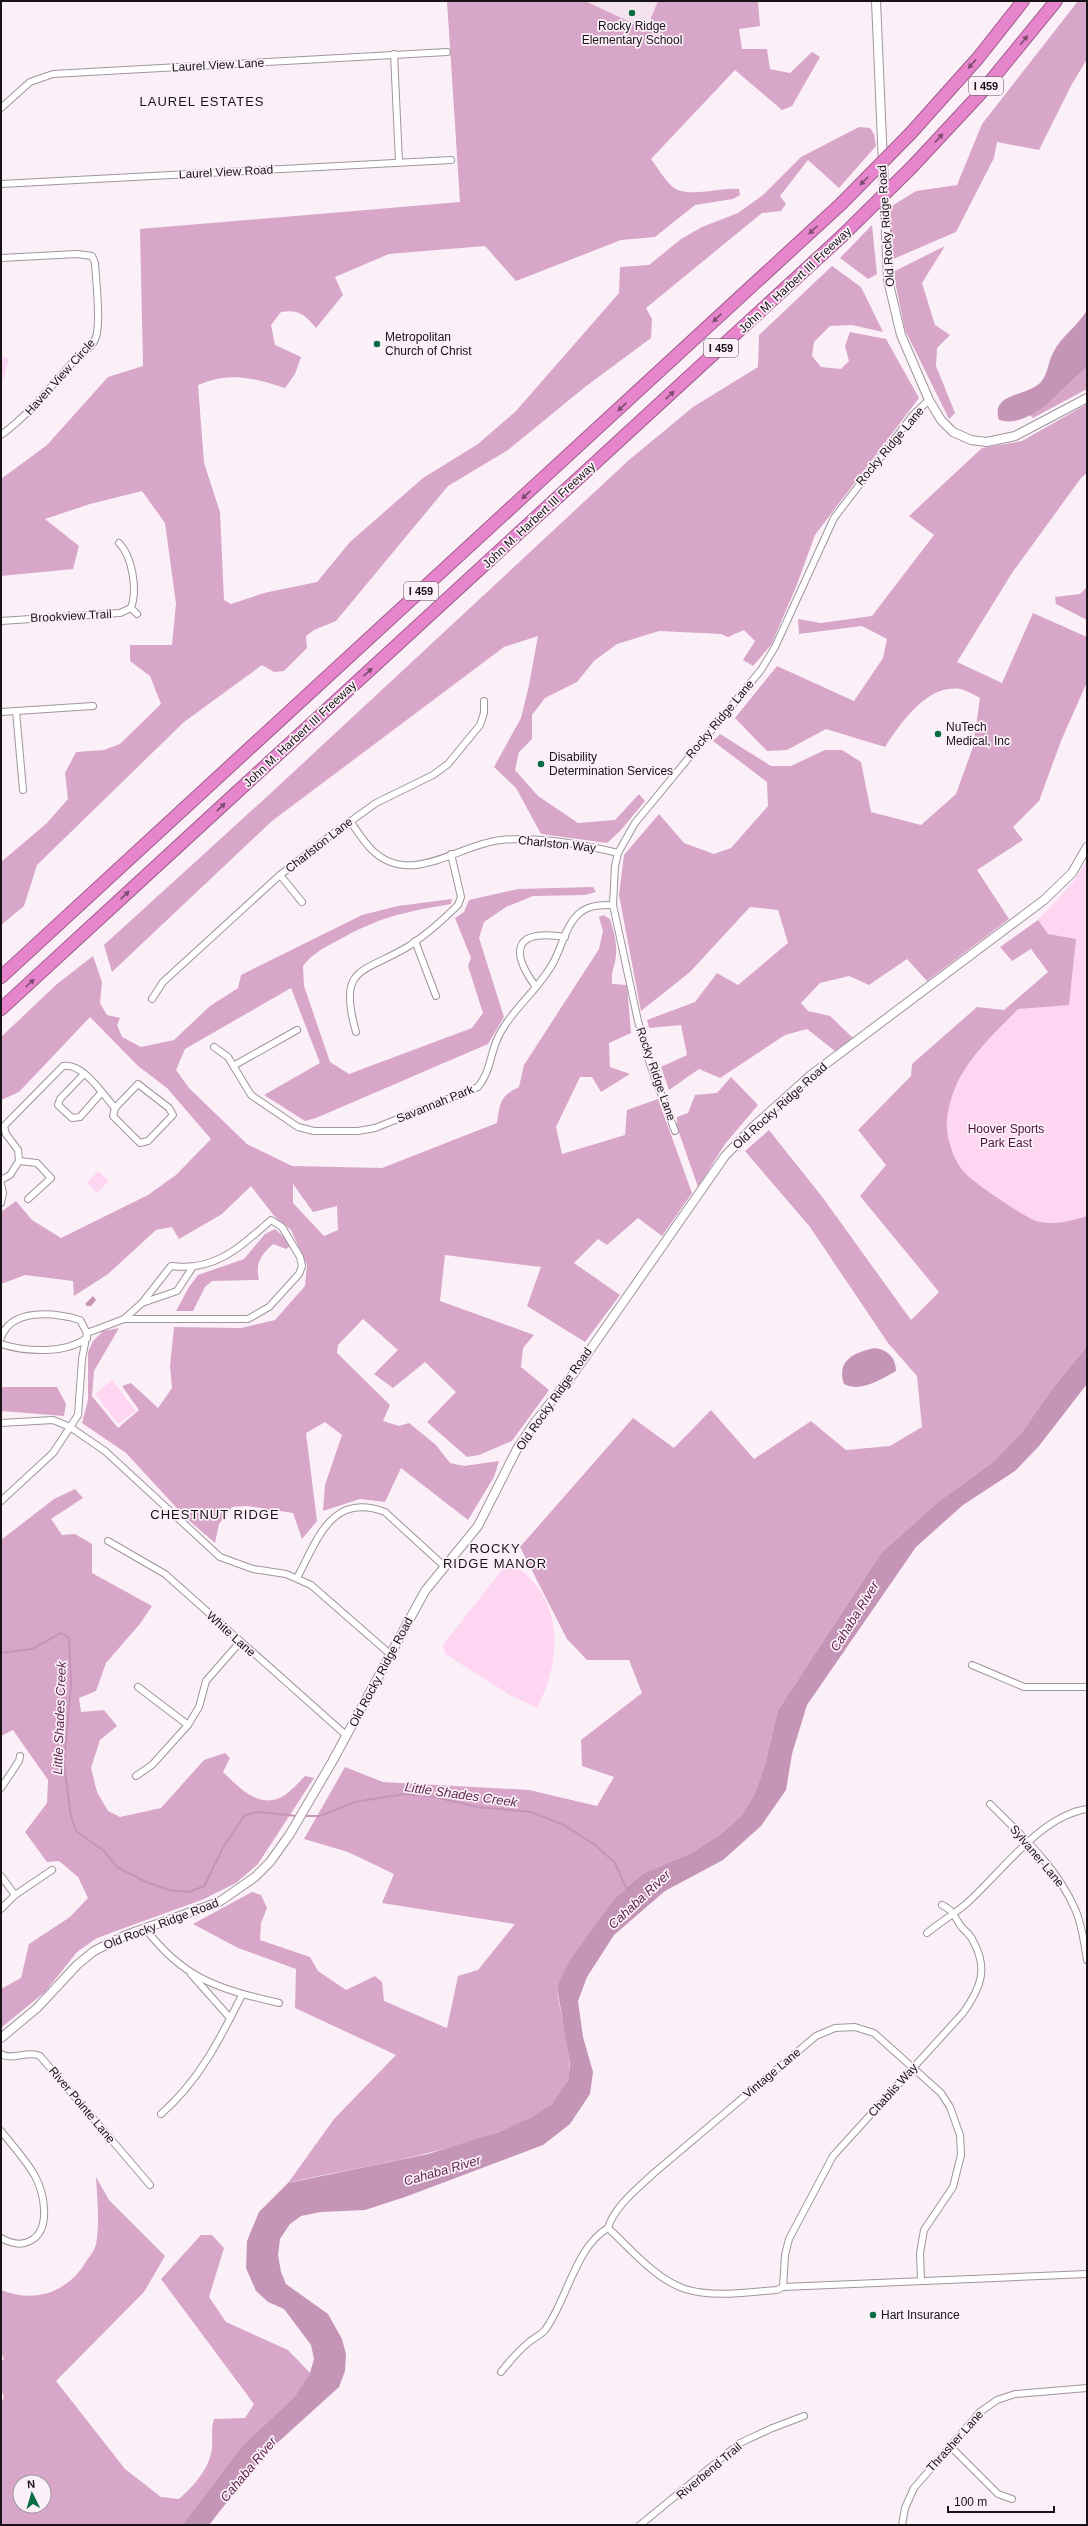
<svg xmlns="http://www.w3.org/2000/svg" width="1088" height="2526" font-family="Arial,sans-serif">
<rect width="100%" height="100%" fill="#fcf0f8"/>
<polygon fill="#f4e1ee" points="585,1 658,1 648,25 643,28"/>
<g fill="#ffd6f2">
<polygon points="1,356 9,358 1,388"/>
<polygon points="1087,861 1087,1269 882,1151 1048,972 1047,934 1038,920 1072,883"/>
<polygon points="98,1171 109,1181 97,1193 87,1183"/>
<polygon points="112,1380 136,1411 118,1424 95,1394"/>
<path d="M508 1562C565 1593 563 1658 537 1708L510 1695 445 1654 443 1645Z"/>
</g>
<g fill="#d7a6c8" fill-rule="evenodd">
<path d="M447 1H585L643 28 648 25 658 1H758L760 26 739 29 742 49H767L770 69 790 73 812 52 820 57 792 106 782 110 735 70 651 159C657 167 666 182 674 188 689 198 721 187 739 189L740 195 733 199 695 205 655 237 621 240 516 281 485 246 389 254 335 277 343 295 316 328C305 315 299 309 281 312L271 325 275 345 301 357 295 374 285 388C254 378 230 371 198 385L204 463 220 512 224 600 231 604 264 593 317 582 350 542 423 478 478 444 516 411 619 293 620 267 649 265 681 239 702 227 738 213 763 195 801 157 859 127 870 128 874 134 876 146 839 188 808 160 780 196 786 204 781 211 762 213 646 308 652 319 651 338 585 387 508 450 448 486 336 621 314 630 306 636 307 648 284 671 274 672 262 665 184 722 37 865 24 906 1 925V862L47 823 68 799 65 773 76 752 104 750 120 744 161 704 150 676 130 661V645H172L176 604 165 523 142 491 90 504 45 519 79 546 73 569 1 576V479L47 445 108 377 143 366 140 229 460 202Z"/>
<polygon points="1078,1 1087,1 1087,59 1072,84 1039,150 997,142 994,158 956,232 891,260 890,207 916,191 957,185 982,124"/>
<polygon points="872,225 877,274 868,279 840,258"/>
<polygon points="945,246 922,283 935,325 950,335 937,348 936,366 955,413 949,419 905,330 893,272"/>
<polygon points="832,266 861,287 883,332 852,325 830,326 814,342 812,356 821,367 841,369 849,361 845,346 850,332 886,339 919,398 815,535 796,587 771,645 753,666 743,660 755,641 744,630 728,637 721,634 659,631 617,644 594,661 577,682 545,698 532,715 532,739 519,752 515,770 538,796 578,823 615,820 639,794 645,801 621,830 607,843 541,834 516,788 494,767 521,718 529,685 538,636 504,647 272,821 112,972 104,945 272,792 629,460 693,407 758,367 759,335"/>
<polygon points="1087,366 1087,389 1033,418 1030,415 1060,392"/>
<path d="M1087 404V473L1081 478 1012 573 957 662 1002 683 1033 613 1087 637V682L1061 741 1039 801 1013 827 1023 840 977 870 1009 919 927 981 907 959 869 985 849 976 820 983 801 1003 808 1011 830 1016 853 1038 835 1051 807 1029 785 1035 720 1078 699 1069 669 1090 661 1067 687 1055 681 1025 649 1028 647 1020 695 1002 717 973 738 985 788 943 778 910 750 907 690 972 641 1011 619 895 624 855 659 814 684 843 714 854 731 848 768 806 767 782 713 741 720 734 771 766H791L825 750H842L861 762 871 812 921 825 956 794 973 747 980 698C974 695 966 690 960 689 927 684 900 724 885 747L826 729 787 750 767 751 735 718 777 666 854 701 883 658 887 639 862 626 799 634 798 619 821 623 872 616 934 535 909 516 982 448 1022 441Z"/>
<polygon points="1087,587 1087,620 1056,604 1055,597 1080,594"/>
<path d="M593 887 596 892 585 895 533 896 506 907 484 922 479 938 504 1017 488 1044 316 1118 305 1121 264 1095 320 1063 291 988 185 1049 176 1070 189 1088 247 1144 292 1166 382 1168 497 1123C500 1103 500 1096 519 1087L524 1065 599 949 603 931 599 917 603 915 610 919C613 929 617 941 616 953 616 965 611 968 612 984L627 985 631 1033 609 1043 610 1067 630 1074 601 1092 592 1077H580L556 1127 562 1154 625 1135 627 1110 658 1099 692 1193 662 1236 638 1218 607 1245 598 1239 574 1263 620 1295 585 1342 527 1306 541 1267 445 1255 440 1301 534 1335 523 1348 521 1367 549 1390 512 1441 479 1455 467 1457 427 1422 456 1392 425 1362 393 1388 374 1374 398 1350 363 1319 338 1345 337 1353 390 1405 383 1421 399 1426 409 1423 436 1445 450 1463 464 1466 499 1461 494 1477 468 1520 401 1468 385 1502 360 1499 323 1511 325 1485 342 1435 325 1422 306 1433 317 1521 302 1539 293 1513 247 1506 232 1507 219 1524 215 1543 186 1518 126 1453 82 1423 88 1400V1352L93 1341 103 1331 119 1328 94 1371 92 1396 118 1428 139 1410 122 1386 131 1383 158 1408 172 1388 170 1366 174 1327 241 1328 275 1320 305 1286 307 1265 291 1230 275 1217 251 1186 222 1214 179 1239 172 1227 156 1230 108 1274 74 1296 73 1281 25 1275 1 1284V1212L16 1201 32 1220 61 1238 148 1195 176 1175 211 1139 167 1088 138 1066 90 1017 19 1092 1 1100V1037L57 984 93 956 102 982 100 1003 107 1015 120 1018 117 1025 122 1037 141 1047 174 1040 210 1006 238 988 241 975 362 915 398 906 452 899 451 904C404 912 379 917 337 941 323 948 312 954 303 966L304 986 330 1062 349 1074 472 1028 483 1013 468 966 471 958 455 918 464 912 469 900 518 889ZM293 1184 313 1212 337 1206 338 1230 324 1236 293 1203Z"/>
<path d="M1038 920 1048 934 1076 939 1069 1005 1018 1009C985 1043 953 1070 947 1119 945 1135 953 1159 963 1171 972 1182 1023 1216 1036 1221 1052 1226 1072 1221 1087 1216V1346L1052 1389 1022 1432 993 1462 939 1501 881 1553 778 1710 764 1768 754 1795 742 1815 721 1834 691 1853 642 1874 615 1898 557 1987C559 2012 574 2058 568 2080 554 2142 343 2168 288 2183L334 2119 396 2055 295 2008 296 1969 238 1948 193 1924 252 1892 261 1895 267 1908 261 1923 260 1940 310 1957 318 1971 346 1990 375 1976 382 1982 384 2001 447 2028 458 1976 478 1970 515 1924 382 1903 394 1874 348 1852 304 1839 345 1767 383 1782 529 1790 597 1806 614 1777 582 1766 581 1740 642 1693 629 1660H587L567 1639 520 1547 633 1418 674 1448 711 1410 754 1459 811 1421 846 1450 890 1446 922 1427 917 1376 888 1343 810 1227 745 1151 769 1130 823 1198 911 1320 939 1292 860 1196 886 1165 858 1130 911 1076 912 1064 977 1007 1004 1010 1048 972 1031 949 1012 961 1000 947Z"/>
<polygon points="731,1077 758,1105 725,1144 698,1187 677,1127 677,1117 688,1113 695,1095 717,1093"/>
<path d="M275 1229 285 1238 290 1246 286 1249 273 1244C261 1255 255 1263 259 1280L212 1281 205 1287 193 1311H176L189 1287 198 1275 244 1259 265 1234Z"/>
<polygon points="2,1387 57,1387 66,1404 64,1416 1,1411"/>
<path d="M75 1489 83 1498 51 1519 62 1535 75 1534 92 1544V1573L152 1606 139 1625 106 1663 96 1691 79 1698 81 1712 104 1710 117 1726 100 1740 91 1768 97 1792 108 1811 120 1817 161 1808 204 1760 225 1753 230 1758 223 1772C240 1788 260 1811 285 1795 292 1790 299 1782 305 1776L314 1778 258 1864 236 1883 204 1899 97 1938 77 1952 45 1992 1 2028V1989L21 1978 29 1944 70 1917 88 1898 78 1877 59 1861 47 1862 25 1832 47 1803 48 1780 13 1730 1 1736V1540L54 1499Z"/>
<path d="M96 2177 109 2200 165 2256 144 2292 56 2381 125 2469 161 2497 179 2499C192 2488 207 2471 211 2454 214 2442 210 2431 214 2419L245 2418 254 2404 161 2279 201 2235H212L224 2248 209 2297 226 2322 288 2350 310 2373 294 2397 242 2446 182 2525H1V2404L4 2397 1 2390V2361L4 2359 1 2353V2290C35 2304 69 2292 87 2260 90 2256 95 2250 96 2244 100 2223 97 2198 96 2177ZM20 2482H44V2506H20Z"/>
</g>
<g fill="#c595b7">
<path d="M1087 310V367C1065 384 1032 430 999 420 990 392 1027 397 1041 382 1048 374 1048 362 1053 353 1061 336 1078 326 1087 310Z"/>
<polygon points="93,1296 96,1300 91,1306 87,1306 85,1304"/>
<polygon points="1087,1346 1087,1384 1039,1446 1015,1471 963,1505 916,1547 807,1705 792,1754 786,1790 761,1826 723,1860 665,1891 614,1935 587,1977 578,2001 583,2037 593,2072 590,2094 570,2124 543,2145 405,2197 365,2210 321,2212 301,2216 290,2224 280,2239 278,2255 281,2272 286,2284 328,2314 342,2339 346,2354 345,2371 339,2387 264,2455 209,2525 182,2525 242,2446 294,2397 310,2373 314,2359 311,2345 284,2309 268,2302 256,2291 246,2268 247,2241 259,2212 288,2183 428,2154 499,2132 532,2117 552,2104 568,2081 570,2064 557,1987 570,1960 615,1898 642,1874 691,1853 721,1834 742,1815 754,1795 764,1768 778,1710 881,1553 939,1501 993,1462 1022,1432 1052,1389"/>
<path d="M875 1348C888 1350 896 1358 896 1371 882 1379 860 1393 844 1384 836 1360 855 1352 875 1348Z"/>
</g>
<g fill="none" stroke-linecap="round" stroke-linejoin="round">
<g stroke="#c595b7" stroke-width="2">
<polyline points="1,1653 32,1649 61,1633 69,1638 71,1685 64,1764 71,1816 76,1831 104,1851 117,1867 144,1881 169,1890 189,1892 204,1886 224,1846 245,1815 257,1812 297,1816"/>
<polyline points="303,1816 320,1816 355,1802 404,1794 431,1796 477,1807 531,1812 564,1825 595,1845 615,1863 627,1890"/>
</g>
<g stroke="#a0959d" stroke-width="8">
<g id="minor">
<polyline points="394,54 399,162"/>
<polyline points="1,108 30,82 53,74 447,52"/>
<polyline points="1,184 451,160"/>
<path d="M1 258 77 254 92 256 95 263C96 282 101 320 96 337 93 348 81 353 74 361 50 387 30 414 1 435"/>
<path d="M119 543C132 556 138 590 131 608"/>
<polyline points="131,608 137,614"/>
<polyline points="1,621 120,613 131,608"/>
<polyline points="16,711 23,790"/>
<polyline points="1,712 93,706"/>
<path d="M350 821C357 831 364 842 372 850 411 888 459 844 501 840 538 836 581 844 618 853"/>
<polyline points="280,875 302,902"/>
<polyline points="415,941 436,996"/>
<path d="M536 987C508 949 516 929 565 937"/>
<polyline points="152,999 163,982 280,875 330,836 376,803 433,775 448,764 480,725 484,713 484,701"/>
<path d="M356 1032C337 965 363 974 409 946 427 934 443 920 458 905L461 897 451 854"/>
<path d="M214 1047 228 1057 251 1095 298 1127 314 1131H358L375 1128 478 1087C489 1074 490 1058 496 1042 508 1012 538 991 553 963 562 947 566 923 581 912 590 905 602 905 613 905"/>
<polyline points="233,1066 297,1030"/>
<polyline points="84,1074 60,1099 58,1105 72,1118 80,1117 101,1093"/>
<polyline points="675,1131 650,1064 638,1021 613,905 615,866 618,853 635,823 761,670 775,647 834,518 913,415 929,400"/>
<path d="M19 1161 18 1150 6 1134 4 1126 63 1066C83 1062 103 1095 115 1108L138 1084 169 1108 173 1115 148 1141 140 1143 113 1116 115 1108"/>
<polyline points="1,1180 10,1175 19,1161 37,1163 51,1178 28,1199"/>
<polyline points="1,1184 3,1193 1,1203"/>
<polyline points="142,1303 177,1291 192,1268"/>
<path d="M87 1333 124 1319 142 1303 171 1266C215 1272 240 1247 271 1220L282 1227 300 1257 302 1266 299 1274 269 1307 248 1319H124"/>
<path d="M1 1338C11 1307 56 1313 80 1320L87 1333 82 1359 78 1415 53 1453 1 1501"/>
<path d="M1 1344C27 1352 65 1354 87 1338"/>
<polyline points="1,1423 53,1420 70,1427 105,1451 220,1557 253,1569 286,1574 311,1585 390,1654"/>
<polyline points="108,1541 165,1574 347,1736"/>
<path d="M297 1578C318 1539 331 1492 385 1512L444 1566"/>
<polyline points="972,1665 1024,1687 1087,1687"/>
<polyline points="138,1687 188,1725"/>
<polyline points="136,1776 152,1765 188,1725 199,1707 206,1681 240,1642"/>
<polyline points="1,1788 19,1761 20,1756"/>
<path d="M990 1804C1021 1835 1057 1867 1075 1909 1082 1924 1084 1943 1087 1960"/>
<polyline points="1,1876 15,1895"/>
<polyline points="1,1909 15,1895 52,1870"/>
<path d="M145 1928C183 1979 219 1989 279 2003"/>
<path d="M927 1933C939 1923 954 1914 966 1904 1001 1873 1040 1816 1087 1809"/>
<polyline points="191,1974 230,2018"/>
<path d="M1 2054C13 2061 27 2050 40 2056L150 2185"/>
<path d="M161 2114C199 2081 220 2039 242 1995"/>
<path d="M1 2131C12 2145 26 2160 35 2176 44 2193 52 2230 30 2241 21 2246 10 2243 1 2238"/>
<path d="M608 2228C630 2248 655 2279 685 2289 714 2298 748 2292 777 2290L783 2287 1087 2274"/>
<path d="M783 2287 785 2255 789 2239 833 2156 963 2013C981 1988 989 1968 972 1939 969 1933 963 1930 960 1925 952 1913 955 1912 942 1905"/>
<path d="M501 2372C509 2362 518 2351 528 2343 533 2338 540 2336 545 2330 567 2301 575 2247 608 2228 614 2207 638 2188 654 2173L816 2036 835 2028 855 2027 874 2033 941 2093 950 2107 960 2135 961 2155 953 2187 924 2230 920 2253 921 2280"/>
<polyline points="950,2446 998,2494 1012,2499"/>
<polyline points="640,2525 740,2443 770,2429 804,2416"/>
<polyline points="902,2525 905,2508 914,2488 980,2412 997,2400 1015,2394 1087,2388"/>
</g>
</g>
<g stroke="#a0959d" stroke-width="10">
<g id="tertiary">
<polyline points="876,1 888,280 901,335 929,400 941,420 953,432 971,440 987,442 1015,436 1087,398"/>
<polyline points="1,2038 37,2008 77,1965 94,1951 126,1935 219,1902 255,1877 270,1862 290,1834 332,1762 425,1591 478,1526 517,1449 535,1422 574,1373 725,1156 753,1127 811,1075 1044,900 1072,873 1087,847"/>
</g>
</g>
<g stroke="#9e5d8c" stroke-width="14">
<g id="motorway">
<polyline points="911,133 978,58 1023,1"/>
<polyline points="912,167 980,94 1056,1"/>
<polyline points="1,977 841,204"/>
<polyline points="1,1009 842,236"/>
</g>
</g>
<use href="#minor" stroke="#fff" stroke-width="6"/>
<use href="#tertiary" stroke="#fff" stroke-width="8"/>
<use href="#motorway" stroke="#e685cc" stroke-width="12"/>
<g stroke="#9e5d8c" stroke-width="14" stroke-linecap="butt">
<g id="motorway-bridge">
<polyline points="841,204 911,133"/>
<polyline points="842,236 912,167"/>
</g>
</g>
<use href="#motorway-bridge" stroke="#e685cc" stroke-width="12"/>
</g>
<defs><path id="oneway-solid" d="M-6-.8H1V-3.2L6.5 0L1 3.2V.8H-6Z"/></defs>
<g fill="#7e4c71">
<use href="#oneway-solid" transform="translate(1024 40) rotate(-51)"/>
<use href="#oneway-solid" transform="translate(972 64) rotate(131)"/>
<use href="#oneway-solid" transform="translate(939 138) rotate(-47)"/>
<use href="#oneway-solid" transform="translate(864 181) rotate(135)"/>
<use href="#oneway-solid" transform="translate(813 230) rotate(137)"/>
<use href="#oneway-solid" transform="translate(717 318) rotate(137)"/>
<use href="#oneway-solid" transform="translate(670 395) rotate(-43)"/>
<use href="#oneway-solid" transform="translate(622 407) rotate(137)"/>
<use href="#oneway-solid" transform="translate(526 495) rotate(137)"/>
<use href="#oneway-solid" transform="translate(368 672) rotate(-43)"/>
<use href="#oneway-solid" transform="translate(221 807) rotate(-43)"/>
<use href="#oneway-solid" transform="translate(125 895) rotate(-43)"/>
<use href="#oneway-solid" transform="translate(30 983) rotate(-42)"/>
</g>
<g fill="#066c42" stroke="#fcf0f8" stroke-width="1.5">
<circle cx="632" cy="13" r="4"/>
<circle cx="377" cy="344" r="4"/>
<circle cx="938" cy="734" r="4"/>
<circle cx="541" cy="764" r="4"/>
<circle cx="873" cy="2315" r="4"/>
</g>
<g text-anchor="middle" stroke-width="3.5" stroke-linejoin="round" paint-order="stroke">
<g fill="#fcf0f8" stroke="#5c555a" stroke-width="1">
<rect x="969" y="77" width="34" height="18" rx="3"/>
<rect x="704" y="339" width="34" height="18" rx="3"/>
<rect x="404" y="582" width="34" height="18" rx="3"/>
</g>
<g font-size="11" font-weight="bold" fill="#171316">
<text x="986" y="90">I 459</text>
<text x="721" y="352">I 459</text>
<text x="421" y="595">I 459</text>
</g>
<g font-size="12" fill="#171316" stroke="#fcf0f8" text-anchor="start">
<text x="632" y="30" text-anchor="middle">Rocky Ridge<tspan x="632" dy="14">Elementary School</tspan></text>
<text x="385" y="341">Metropolitan<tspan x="385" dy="14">Church of Christ</tspan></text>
<text x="946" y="731">NuTech<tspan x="946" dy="14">Medical, Inc</tspan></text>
<text x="549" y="761">Disability<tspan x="549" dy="14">Determination Services</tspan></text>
<text x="881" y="2319">Hart Insurance</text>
</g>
<g font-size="12" fill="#171316" stroke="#fcf0f8">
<text transform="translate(218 65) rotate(-3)" y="4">Laurel View Lane</text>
<text transform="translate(226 172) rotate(-3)" y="4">Laurel View Road</text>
<text transform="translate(886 226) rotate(-94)" y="4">Old Rocky Ridge Road</text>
<text transform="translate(795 280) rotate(-43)" y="4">John M. Harbert III Freeway</text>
<text transform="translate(60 377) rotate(-48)" y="4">Haven View Circle</text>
<text transform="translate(890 446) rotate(-50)" y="4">Rocky Ridge Lane</text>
<text transform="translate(539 515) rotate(-43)" y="4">John M. Harbert III Freeway</text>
<text transform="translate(71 616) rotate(-3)" y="4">Brookview Trail</text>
<text transform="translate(720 719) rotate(-50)" y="4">Rocky Ridge Lane</text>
<text transform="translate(300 734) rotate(-43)" y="4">John M. Harbert III Freeway</text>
<text transform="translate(557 844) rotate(6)" y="4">Charlston Way</text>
<text transform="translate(319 845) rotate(-38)" y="4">Charlston Lane</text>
<text transform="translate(656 1074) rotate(71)" y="4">Rocky Ridge Lane</text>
<text transform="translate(435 1104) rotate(-22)" y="4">Savannah Park</text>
<text transform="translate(780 1106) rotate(-42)" y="4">Old Rocky Ridge Road</text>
<text transform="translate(554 1399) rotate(-55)" y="4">Old Rocky Ridge Road</text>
<text transform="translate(231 1634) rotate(42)" y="4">White Lane</text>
<text transform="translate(381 1672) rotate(-62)" y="4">Old Rocky Ridge Road</text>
<text transform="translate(1037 1856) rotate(50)" y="4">Sylvaner Lane</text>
<text transform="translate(161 1924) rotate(-21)" y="4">Old Rocky Ridge Road</text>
<text transform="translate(772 2073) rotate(-40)" y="4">Vintage Lane</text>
<text transform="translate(893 2090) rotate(-48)" y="4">Chablis Way</text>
<text transform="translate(82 2105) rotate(50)" y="4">River Pointe Lane</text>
<text transform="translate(955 2441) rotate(-48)" y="4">Thrasher Lane</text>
<text transform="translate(709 2471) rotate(-40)" y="4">Riverbend Trail</text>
</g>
<g font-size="12" fill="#4b123e" stroke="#fcf0f8">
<text x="1006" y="1133">Hoover Sports<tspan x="1006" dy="14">Park East</tspan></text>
</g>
<g font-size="13" letter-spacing="1" fill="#171316" stroke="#fcf0f8">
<text x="202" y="106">LAUREL ESTATES</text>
<text x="215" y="1519">CHESTNUT RIDGE</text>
<text x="495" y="1553">ROCKY<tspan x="495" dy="15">RIDGE MANOR</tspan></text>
</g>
<g font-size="13" font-style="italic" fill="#602652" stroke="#fcf0f8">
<text transform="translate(854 1616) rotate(-58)" y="5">Cahaba River</text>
<text transform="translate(59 1718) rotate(-88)" y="5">Little Shades Creek</text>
<text transform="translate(461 1794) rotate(8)" y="5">Little Shades Creek</text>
<text transform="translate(639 1899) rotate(-43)" y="5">Cahaba River</text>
<text transform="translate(442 2170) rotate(-16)" y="5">Cahaba River</text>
<text transform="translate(248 2469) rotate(-50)" y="5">Cahaba River</text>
</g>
</g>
<rect width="1088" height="2526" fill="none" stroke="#171316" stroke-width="4"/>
<g transform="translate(32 2494) rotate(355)"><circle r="19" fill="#fcf0f8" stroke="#a0989e"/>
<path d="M0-3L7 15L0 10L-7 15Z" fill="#066c42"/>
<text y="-6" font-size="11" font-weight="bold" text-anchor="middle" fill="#171316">N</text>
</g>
<path d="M948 2506v6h106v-6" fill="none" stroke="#171316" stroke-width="2"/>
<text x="954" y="2506" font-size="12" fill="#171316" stroke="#fcf0f8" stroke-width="3" paint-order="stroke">100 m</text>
</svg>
